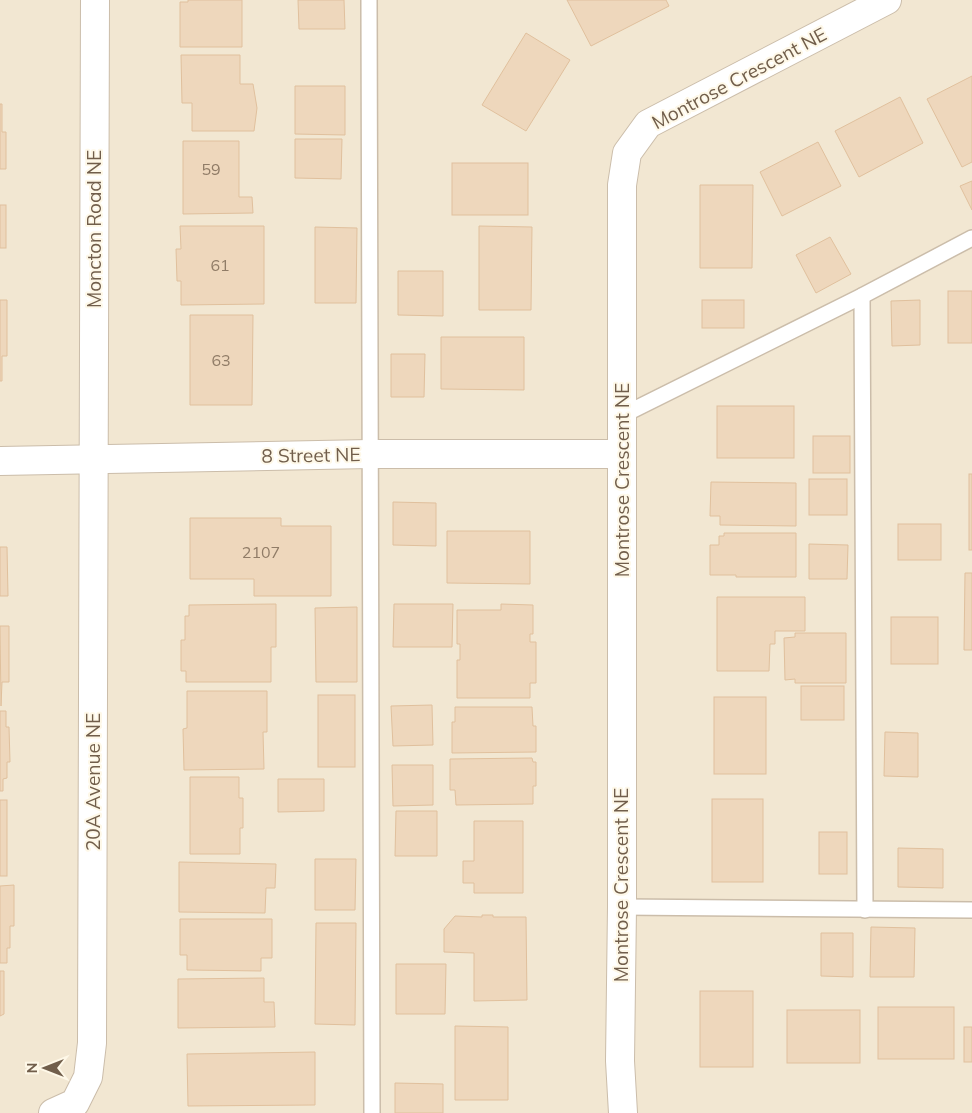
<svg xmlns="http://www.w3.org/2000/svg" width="972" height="1113" font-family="Mulish,sans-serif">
<rect width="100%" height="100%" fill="#fbf5e3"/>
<rect fill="#f2e7d2" x="0" y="0" width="972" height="1113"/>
<g fill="#eed7bc" stroke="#e0c09d">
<polygon points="188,0 242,0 242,47 180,47 180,2 188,2"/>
<polygon points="298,0 344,0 345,29 299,29"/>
<polygon points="567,0 666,0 669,6 591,46"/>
<polygon points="526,33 570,60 526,131 482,105"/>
<polygon points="181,55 240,55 240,84 253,84 257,108 254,131 192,131 192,103 182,103"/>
<polygon points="972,76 972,162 962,167 927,99"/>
<polygon points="295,86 345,86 345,135 295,134"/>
<polygon points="900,97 923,143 859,177 835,131"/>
<polygon points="0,104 2,104 2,132 6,132 6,169 0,169"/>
<polygon points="295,139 342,139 341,179 295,178"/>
<polygon points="183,141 239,141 239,197 252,197 253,213 183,214"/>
<polygon points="818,142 841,186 782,216 760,172"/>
<rect x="452" y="163" width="76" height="52"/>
<polygon points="972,181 972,210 960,186"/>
<polygon points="700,185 753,185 752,268 700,268"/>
<rect x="0" y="205" width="6" height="43"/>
<polygon points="180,226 264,226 264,304 181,305 181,281 177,281 176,249 181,249"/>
<polygon points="479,226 532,227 531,310 479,310"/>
<polygon points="315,227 357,228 356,303 315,303"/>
<polygon points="830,237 851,274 816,293 796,255"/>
<polygon points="398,271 443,271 443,316 398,315"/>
<rect x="948" y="291" width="24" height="52"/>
<polygon points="0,300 7,300 7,356 2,356 2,381 0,381"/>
<rect x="702" y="300" width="42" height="28"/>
<polygon points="920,300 920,345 892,346 891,301"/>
<polygon points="190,315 253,315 252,405 190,405"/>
<polygon points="441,337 524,337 524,390 441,389"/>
<polygon points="391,354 425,354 424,397 391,397"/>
<rect x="717" y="406" width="77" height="52"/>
<rect x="813" y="436" width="37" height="37"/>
<rect x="969" y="474" width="3" height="76"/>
<rect x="809" y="479" width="38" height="36"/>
<polygon points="711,482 796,483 796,526 720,525 720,516 710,516"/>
<polygon points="393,502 436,503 436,546 393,545"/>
<polygon points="190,518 281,518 281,526 331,526 331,596 254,596 254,579 190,579"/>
<rect x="898" y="524" width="43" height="36"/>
<polygon points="447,531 530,531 530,584 447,583"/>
<polygon points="724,533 796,533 796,577 736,577 736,575 710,575 710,545 719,545 719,536 724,536"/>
<polygon points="809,544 848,545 847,579 809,579"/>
<polygon points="0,547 7,547 8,596 0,596"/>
<polygon points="965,573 972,573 972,650 964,650"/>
<polygon points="717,597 805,597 805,631 775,631 775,644 770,644 769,671 717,671"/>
<polygon points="276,604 276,647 271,647 271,682 186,682 186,671 181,671 181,640 185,640 185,616 189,616 189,605"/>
<polygon points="394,604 453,604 452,647 393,647"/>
<polygon points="501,604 533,605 533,634 530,634 530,642 536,642 536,683 530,683 530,698 457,698 457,660 460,660 460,644 457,644 457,610 501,610"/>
<polygon points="357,607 357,682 316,682 315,608"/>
<rect x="891" y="617" width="47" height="47"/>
<polygon points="0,626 9,626 9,682 2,682 1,706"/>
<polygon points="795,633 846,633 846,683 795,683 795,679 785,680 784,638 795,637"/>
<rect x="801" y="686" width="43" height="34"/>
<polygon points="187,691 267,691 267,732 263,732 264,769 184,770 183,729 187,728"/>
<rect x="318" y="695" width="37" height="72"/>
<rect x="714" y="697" width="52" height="77"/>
<polygon points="432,705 433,745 393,746 391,706"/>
<polygon points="455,707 532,707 533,726 536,726 536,752 452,753 452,722 455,722"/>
<polygon points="0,711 6,711 6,727 9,727 10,762 7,762 7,778 3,779 3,791 0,791"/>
<polygon points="885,732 918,733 918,777 884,776"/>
<polygon points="532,758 533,762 536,762 536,786 533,786 533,804 456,805 455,790 450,790 450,759"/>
<polygon points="392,765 433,765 433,805 393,806"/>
<polygon points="190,777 239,777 239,798 243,798 243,828 240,828 240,854 190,854"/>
<polygon points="278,779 324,779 324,811 278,812"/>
<rect x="712" y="799" width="51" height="83"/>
<rect x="0" y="800" width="7" height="76"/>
<polygon points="396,811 437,811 437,856 395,856"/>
<polygon points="474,821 523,821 523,893 474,893 474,883 463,883 463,861 474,861"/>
<rect x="819" y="832" width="28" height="42"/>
<polygon points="898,848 943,849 943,888 898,887"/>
<polygon points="315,859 356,859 355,910 315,910"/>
<polygon points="179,862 276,864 275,888 266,888 265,913 179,912"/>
<polygon points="14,885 14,926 10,926 10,948 7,948 7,963 0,963 0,886"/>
<polygon points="482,915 493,915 493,917 526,917 527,1000 474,1001 474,953 444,952 444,929 455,916 482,917"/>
<polygon points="180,919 272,919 272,958 261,958 261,971 187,970 187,955 180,955"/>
<polygon points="316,923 356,923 355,1025 315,1024"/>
<polygon points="871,927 915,928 914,977 870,977"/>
<polygon points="821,933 853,933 853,977 821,976"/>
<polygon points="396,964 446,964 445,1014 396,1014"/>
<polygon points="0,971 4,971 4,1014 0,1016"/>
<polygon points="264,978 264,1002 274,1002 275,1027 178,1028 178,979"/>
<rect x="700" y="991" width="53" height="76"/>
<rect x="878" y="1007" width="76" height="52"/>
<rect x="787" y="1010" width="73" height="53"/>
<polygon points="455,1026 508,1027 508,1100 455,1100"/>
<rect x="964" y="1027" width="8" height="35"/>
<polygon points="315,1052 315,1105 188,1106 187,1054"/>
<polygon points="395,1083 443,1084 443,1113 395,1113"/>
</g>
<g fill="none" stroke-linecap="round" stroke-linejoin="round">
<g stroke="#cbbdaa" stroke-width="18">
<g id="service">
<polyline points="369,0 372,1113"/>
<polyline points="862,296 865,910"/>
<polyline points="621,416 862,296 972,238"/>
<polyline points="622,907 972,910"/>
</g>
</g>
<g stroke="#cbbdaa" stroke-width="30">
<g id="minor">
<polyline points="0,461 370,454 622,454"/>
<polyline points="53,1113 75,1103 88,1077 92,1043 95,0"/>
<polyline points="623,1113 620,1061 622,907 622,185 627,153 648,124 887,0"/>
</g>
</g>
<use href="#service" stroke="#fff" stroke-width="15"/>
<use href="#minor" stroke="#fff" stroke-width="28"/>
</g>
<g text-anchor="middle" stroke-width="4" stroke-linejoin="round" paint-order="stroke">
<g font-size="16" fill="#907c67">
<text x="211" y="175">59</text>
<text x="220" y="271">61</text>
<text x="221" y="366">63</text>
<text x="261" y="558">2107</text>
</g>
<g font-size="19" fill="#715e4b" stroke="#fef8e8">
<text transform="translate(739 78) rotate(-28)" y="7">Montrose Crescent NE</text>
<text transform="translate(94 229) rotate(-90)" y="7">Moncton Road NE</text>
<text transform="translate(311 455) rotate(-1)" y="7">8 Street NE</text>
<text transform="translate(622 480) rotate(-90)" y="7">Montrose Crescent NE</text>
<text transform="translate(93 782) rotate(-90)" y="7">20A Avenue NE</text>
<text transform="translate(621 885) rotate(-90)" y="7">Montrose Crescent NE</text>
</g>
</g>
<g transform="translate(45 1068) rotate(270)" stroke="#fef8e8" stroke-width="4" paint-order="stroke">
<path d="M0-4L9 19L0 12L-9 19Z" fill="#715e4b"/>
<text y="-8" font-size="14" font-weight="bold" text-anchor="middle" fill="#715e4b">N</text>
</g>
</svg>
